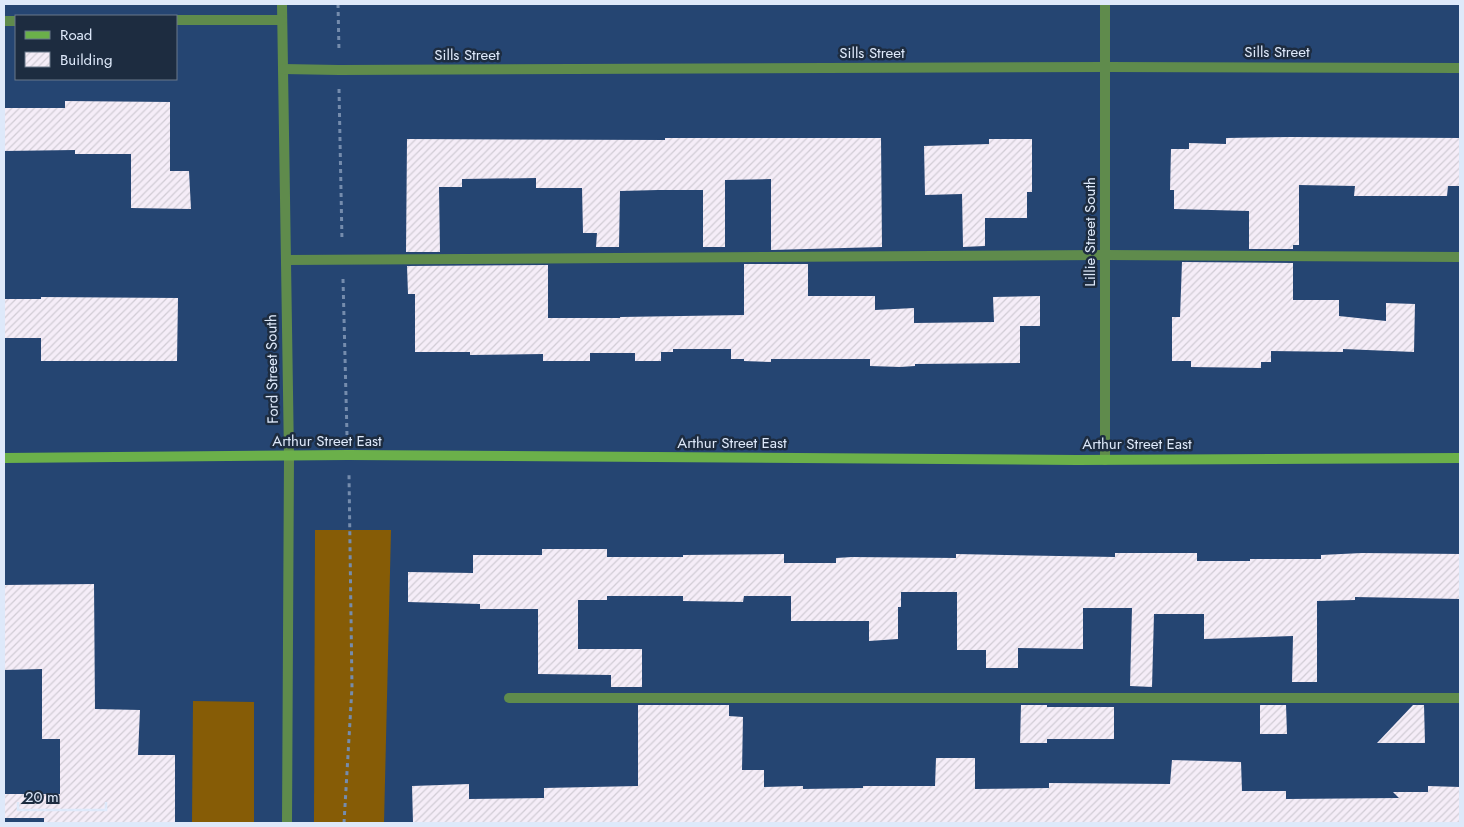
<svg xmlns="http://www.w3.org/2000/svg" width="1464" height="827" font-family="Jost,sans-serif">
<defs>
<pattern id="building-hatch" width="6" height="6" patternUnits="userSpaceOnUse" patternTransform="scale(1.25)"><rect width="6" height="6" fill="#f5edf8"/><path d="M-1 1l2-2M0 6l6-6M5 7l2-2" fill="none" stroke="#d1ccd5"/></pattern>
</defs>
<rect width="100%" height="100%" fill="#254572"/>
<g fill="#865c06">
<polygon points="315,530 391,530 384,823 314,823"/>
<polygon points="193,701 254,702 254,823 192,823"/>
</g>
<g fill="url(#building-hatch)">
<polygon points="65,101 170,102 170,171 189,171 191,209 131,208 131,154 75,154 75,150 4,151 4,108 65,108"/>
<polygon points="1291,137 1460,138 1460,186 1448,186 1447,196 1354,196 1355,186 1299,185 1299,245 1293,245 1293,249 1249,249 1249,211 1174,209 1174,190 1170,190 1171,149 1189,149 1189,143 1226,144 1226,138"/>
<polygon points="665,138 881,138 882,247 771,250 771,179 725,180 725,247 703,247 703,190 658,190 620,191 619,247 596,247 597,233 583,233 582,188 536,188 536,178 462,179 462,187 439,187 440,252 406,252 407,139 665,140"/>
<polygon points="989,139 1032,139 1032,192 1027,192 1027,218 985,218 985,246 963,247 962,194 925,195 924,146 989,144"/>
<polygon points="1182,262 1293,263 1293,300 1339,300 1339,316 1386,321 1386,303 1415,304 1414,352 1343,349 1343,352 1271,351 1271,362 1261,362 1261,368 1191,367 1191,361 1172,361 1172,317 1180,317"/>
<polygon points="744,264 808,264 808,296 875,296 875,310 914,308 914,323 994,322 993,297 1040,296 1040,326 1020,326 1020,363 915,364 915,366 900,367 870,366 870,359 771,359 771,362 744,361 744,359 731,359 731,349 673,349 673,352 661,352 661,361 635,361 635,353 590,353 590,361 543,361 543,354 470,355 470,352 415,352 415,294 408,294 407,266 548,265 548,318 620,318 620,317 744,315"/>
<polygon points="41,297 178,298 177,361 41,361 41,338 4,338 4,299 41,299"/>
<polygon points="542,549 607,549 607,557 683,557 683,555 784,554 784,563 836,563 836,558 852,557 956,558 956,554 1115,557 1115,553 1197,553 1197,561 1250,561 1250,559 1321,559 1321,555 1362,553 1460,554 1460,599 1355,597 1355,600 1317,601 1317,682 1292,682 1293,636 1204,639 1204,614 1154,614 1152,687 1130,686 1132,608 1083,608 1083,649 1018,648 1018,668 986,668 986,650 957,650 957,592 901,592 901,607 898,607 898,639 869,641 869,621 791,621 791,596 744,596 743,602 683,601 683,596 607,596 607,600 578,600 578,649 642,649 642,687 611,687 611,675 538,674 538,609 480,609 480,604 408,602 408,572 473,573 473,555 542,555"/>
<polygon points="94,584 95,709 140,710 138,755 175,755 175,822 44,822 44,818 4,818 4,794 60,794 60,739 42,739 42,669 4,670 4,585"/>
<polygon points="638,705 729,705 729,716 743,717 742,770 764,770 764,787 803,786 803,789 863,788 863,786 935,786 936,758 975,758 975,789 1049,788 1049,783 1170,784 1172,760 1241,762 1242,791 1286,791 1286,799 1399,798 1393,792 1428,792 1428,786 1460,787 1460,823 413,823 412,786 469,784 469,799 544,798 544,788 638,786"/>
<polygon points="1021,705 1047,705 1047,707 1114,707 1114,739 1047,739 1047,743 1020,743"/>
<polygon points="1260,705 1286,705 1287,734 1260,734"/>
<polygon points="1413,705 1424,705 1425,743 1377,743"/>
</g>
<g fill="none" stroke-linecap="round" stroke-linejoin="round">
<g stroke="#758cad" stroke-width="3" stroke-dasharray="4 4" stroke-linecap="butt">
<polyline points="338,4 339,51"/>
<polyline points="339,89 342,241"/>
<polyline points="343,279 347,435"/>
<polyline points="344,823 352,687 349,474"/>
</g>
<g stroke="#5f8b4c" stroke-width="10">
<polyline points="286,260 1105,255 1460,257"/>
<polyline points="509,698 1460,698"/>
</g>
<g stroke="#5f8b4c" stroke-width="10">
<polyline points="282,4 289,456 287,823"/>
<polyline points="1105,4 1105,460"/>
<polyline points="176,20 282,20"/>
<polyline points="4,21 16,21"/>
<polyline points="283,69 339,70 1106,67 1460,68"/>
</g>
<polyline stroke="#6bb04a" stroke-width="10" points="4,458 348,455 1077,460 1460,458"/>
</g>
<g text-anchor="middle" stroke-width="5" stroke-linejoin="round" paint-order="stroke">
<g font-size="15" fill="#dee9fa" stroke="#1d2c40">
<text x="1277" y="57">Sills Street</text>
<text x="872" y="58">Sills Street</text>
<text x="467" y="60">Sills Street</text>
<text transform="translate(1090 232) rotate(-90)" y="5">Lillie Street South</text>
<text transform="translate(272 369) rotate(-91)" y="5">Ford Street South</text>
<text x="327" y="446">Arthur Street East</text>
<text x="732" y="448">Arthur Street East</text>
<text x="1137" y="449">Arthur Street East</text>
</g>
</g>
<rect width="1464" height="827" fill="none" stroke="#dee9fa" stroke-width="10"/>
<rect x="15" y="15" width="162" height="65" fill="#1d2c40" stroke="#6a788a"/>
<rect x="25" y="31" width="25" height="8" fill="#6bb04a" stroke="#6a788a"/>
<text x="60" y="40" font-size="15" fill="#dee9fa">Road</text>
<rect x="25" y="52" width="25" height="15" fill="url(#building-hatch)" stroke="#6a788a"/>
<text x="60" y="65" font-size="15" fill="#dee9fa">Building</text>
<path d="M18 802v8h88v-8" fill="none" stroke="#dee9fa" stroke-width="2.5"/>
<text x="25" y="802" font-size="15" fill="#dee9fa" stroke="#1d2c40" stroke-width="4" paint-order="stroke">20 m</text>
</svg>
